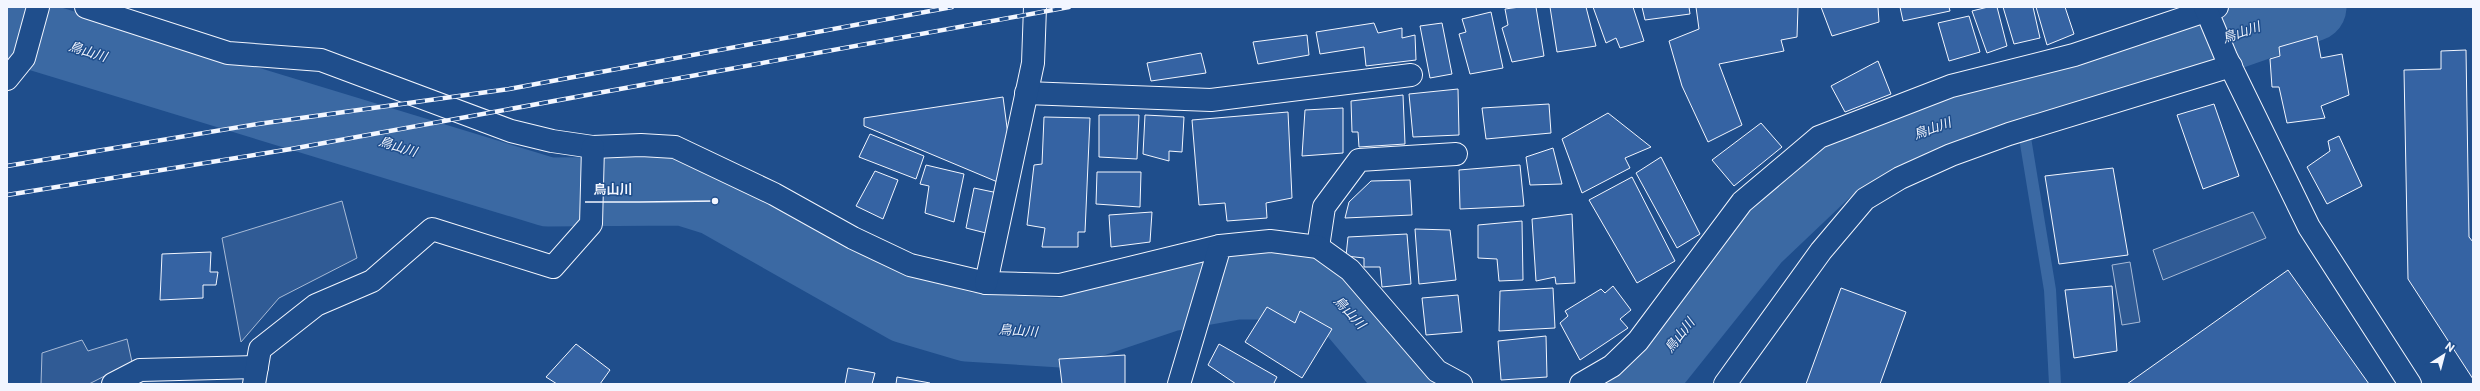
<svg xmlns="http://www.w3.org/2000/svg" width="2480" height="391" font-family="Commissioner,'Noto Sans JP',sans-serif">
<rect width="100%" height="100%" fill="#1f4e8c"/>
<g fill="#305b95" stroke="#a8bbd7">
<polygon points="342,201 357,258 279,298 241,342 222,238"/>
<polygon points="2253,212 2266,238 2163,280 2153,250"/>
<polygon points="2130,262 2140,322 2122,325 2112,265"/>
<polygon points="127,339 132,362 89,384 41,384 42,353 82,340 88,351"/>
</g>
<g fill="none" stroke-linecap="round" stroke-linejoin="round">
<polyline stroke="#3b69a3" stroke-width="12" points="2019,101 2050,290 2055,384"/>
<g stroke="#3b69a3" stroke-width="69">
<polyline points="7,27 548,192 683,191 715,201 906,309 967,327 1062,333 1169,297 1236,285 1265,285 1337,294 1413,384"/>
<polyline points="1640,384 1756,239 1836,163 1982,109 2072,91 2312,7"/>
</g>
</g>
<g fill="#3563a3" stroke="#f2f6ff">
<polygon points="1520,7 1536,7 1544,56 1512,62 1502,28 1508,25 1505,9"/>
<polygon points="1550,7 1586,7 1596,46 1557,52"/>
<polygon points="1593,7 1633,7 1644,41 1620,48 1616,38 1606,43"/>
<polygon points="1642,7 1689,7 1690,14 1645,20"/>
<polygon points="1696,7 1798,7 1797,37 1781,40 1784,51 1719,64 1742,125 1708,142 1682,86 1669,41 1699,29"/>
<polygon points="1821,7 1878,7 1879,22 1832,36"/>
<polygon points="1900,7 1949,7 1950,11 1903,21"/>
<polygon points="1988,7 1997,7 2007,46 1987,53 1972,11"/>
<polygon points="2003,7 2033,7 2040,38 2014,44"/>
<polygon points="2036,7 2065,7 2074,34 2047,45"/>
<polygon points="1491,12 1503,68 1470,74 1459,34 1466,32 1462,19"/>
<polygon points="1969,16 1980,52 1949,61 1938,23"/>
<polygon points="1374,23 1378,33 1402,28 1402,38 1415,35 1416,60 1366,66 1364,47 1320,54 1316,32"/>
<polygon points="1442,23 1452,74 1430,78 1420,26"/>
<polygon points="1307,35 1309,55 1258,64 1253,42"/>
<polygon points="2317,36 2321,58 2342,54 2349,95 2321,106 2325,118 2287,123 2279,87 2272,87 2270,59 2280,56 2279,47"/>
<polygon points="2466,50 2469,237 2473,242 2473,379 2408,279 2404,70 2441,69 2441,51"/>
<polygon points="1201,53 1206,73 1151,81 1147,63"/>
<polygon points="1878,61 1891,94 1845,112 1831,86"/>
<polygon points="1458,89 1459,135 1413,137 1409,94"/>
<polygon points="1403,95 1405,144 1359,147 1358,132 1352,132 1351,101"/>
<polygon points="1003,97 1008,135 1000,183 864,126 864,118"/>
<polygon points="1549,104 1551,133 1486,139 1482,108"/>
<polygon points="2214,104 2239,176 2203,189 2177,115"/>
<polygon points="1343,108 1343,153 1302,156 1305,110"/>
<polygon points="1288,112 1292,198 1266,203 1267,218 1227,221 1225,203 1199,205 1192,120"/>
<polygon points="1608,113 1651,147 1625,158 1630,168 1582,193 1562,139"/>
<polygon points="1099,115 1139,115 1137,159 1099,157"/>
<polygon points="1145,115 1184,117 1182,152 1169,151 1169,161 1143,154"/>
<polygon points="1044,117 1090,118 1085,232 1078,232 1078,247 1042,247 1045,228 1027,225 1034,165 1042,164"/>
<polygon points="1761,123 1782,147 1734,186 1712,160"/>
<polygon points="870,134 924,156 916,179 859,157"/>
<polygon points="2339,136 2362,186 2327,204 2307,167 2330,151 2328,141"/>
<polygon points="1553,148 1562,184 1530,185 1526,157"/>
<polygon points="1661,157 1700,234 1677,248 1636,173"/>
<polygon points="926,165 964,174 954,222 925,213 929,186 920,184"/>
<polygon points="1520,165 1524,206 1460,209 1459,170"/>
<polygon points="2113,168 2128,255 2059,264 2045,176"/>
<polygon points="875,171 898,180 883,219 856,206"/>
<polygon points="1097,172 1141,172 1140,207 1096,204"/>
<polygon points="1632,177 1675,261 1637,283 1589,200"/>
<polygon points="1410,180 1412,215 1345,218 1349,202 1371,181"/>
<polygon points="974,188 998,193 990,234 966,228"/>
<polygon points="1152,212 1150,242 1111,247 1109,215"/>
<polygon points="1572,214 1575,283 1556,284 1555,277 1536,281 1532,219"/>
<polygon points="1522,221 1523,280 1499,281 1497,259 1478,258 1478,225"/>
<polygon points="1415,229 1450,230 1456,280 1419,284"/>
<polygon points="1407,234 1411,284 1382,287 1380,267 1364,267 1364,258 1346,256 1348,237"/>
<polygon points="211,252 210,272 218,272 216,285 203,285 203,298 160,300 162,254"/>
<polygon points="2288,270 2369,384 2127,384"/>
<polygon points="1613,286 1631,310 1620,319 1628,328 1580,360 1560,323 1568,316 1565,311 1601,289 1605,293"/>
<polygon points="2112,286 2117,351 2074,358 2065,290"/>
<polygon points="1553,288 1555,328 1499,331 1500,291"/>
<polygon points="1841,288 1906,312 1880,384 1806,384"/>
<polygon points="1458,295 1462,332 1426,335 1422,298"/>
<polygon points="1267,307 1295,323 1300,311 1332,329 1302,378 1245,342"/>
<polygon points="1546,336 1547,377 1501,380 1498,341"/>
<polygon points="576,344 610,370 600,384 557,384 546,377"/>
<polygon points="1219,344 1277,377 1274,383 1277,384 1236,384 1208,365"/>
<polygon points="1125,355 1125,384 1062,384 1059,359"/>
<polygon points="848,368 875,373 872,384 845,384"/>
<polygon points="897,377 930,383 929,384 896,384"/>
</g>
<g fill="none" stroke-linecap="round" stroke-linejoin="round">
<g stroke="#f2f6ff" stroke-width="24">
<g id="street">
<polyline points="86,7 228,53 321,60 511,131 552,141 593,147 641,145 675,147 774,194 853,238 910,265 986,283 1060,285 1220,246"/>
<polyline points="7,79 24,58 38,7"/>
<polyline points="1026,93 1211,100 1411,75"/>
<polyline points="1318,247 1324,207 1359,160 1456,154"/>
<polyline points="986,283 1033,63 1035,7"/>
<polyline points="113,384 140,370 257,367"/>
<polyline points="254,384 260,349 316,305 372,281 432,229 553,267 591,224 593,147"/>
<polyline points="1179,384 1220,246 1270,241 1318,247 1350,270 1437,371 1461,384"/>
<polyline points="1581,384 1612,366 1638,341 1742,202 1819,137 1951,86 2074,55 2217,7"/>
<polyline points="1725,384 1821,251 1865,199 1900,178 1951,155 2009,134 2231,66"/>
</g>
</g>
<g stroke="#f2f6ff" stroke-width="24">
<polyline id="secondary" points="2205,7 2226,57 2309,227 2410,384"/>
</g>
<use href="#street" stroke="#1f4e8c" stroke-width="22"/>
<use href="#secondary" stroke="#1f4e8c" stroke-width="22"/>
<g stroke="#f2f6ff" stroke-width="4.5">
<g id="rail">
<polyline points="7,166 258,124 509,89 952,7"/>
<polyline points="7,195 291,149 1069,7"/>
</g>
</g>
<use href="#rail" stroke="#1f4e8c" stroke-width="3" stroke-dasharray="9" stroke-linecap="butt"/>
</g>
<g text-anchor="middle" stroke-width="3" stroke-linejoin="round" paint-order="stroke">
<g font-size="13" font-style="italic" fill="#f2f6ff" stroke="#1f4e8c">
<text transform="translate(2241 32) rotate(-19)" y="5">鳥山川</text>
<text transform="translate(88 51) rotate(17)" y="5">鳥山川</text>
<text transform="translate(1932 128) rotate(-20)" y="5">鳥山川</text>
<text transform="translate(398 146) rotate(17)" y="5">鳥山川</text>
<text transform="translate(1350 312) rotate(47)" y="5">鳥山川</text>
<text transform="translate(1018 330) rotate(4)" y="5">鳥山川</text>
<text transform="translate(1679 335) rotate(-52)" y="5">鳥山川</text>
</g>
</g>
<path fill="none" stroke="#f2f6ff" stroke-width="1.5" d="M715 201L640 202H585"/>
<circle fill="#f2f6ff" stroke="#1f4e8c" stroke-width="1.5" cx="715" cy="201" r="4"/>
<g font-size="13" text-anchor="middle" font-weight="bold" fill="#f2f6ff" stroke="#1f4e8c" stroke-width="3" stroke-linejoin="round" paint-order="stroke">
<text x="613" y="194">鳥山川</text>
</g>
<rect width="2480" height="391" fill="none" stroke="#f2f6ff" stroke-width="16"/>
<g transform="translate(2444 355) rotate(36)" stroke="#1f4e8c" stroke-width="3" paint-order="stroke">
<path d="M0-3L7 15L0 10L-7 15Z" fill="#f2f6ff"/>
<text y="-6" font-size="11" font-weight="bold" text-anchor="middle" fill="#f2f6ff">N</text>
</g>
</svg>
